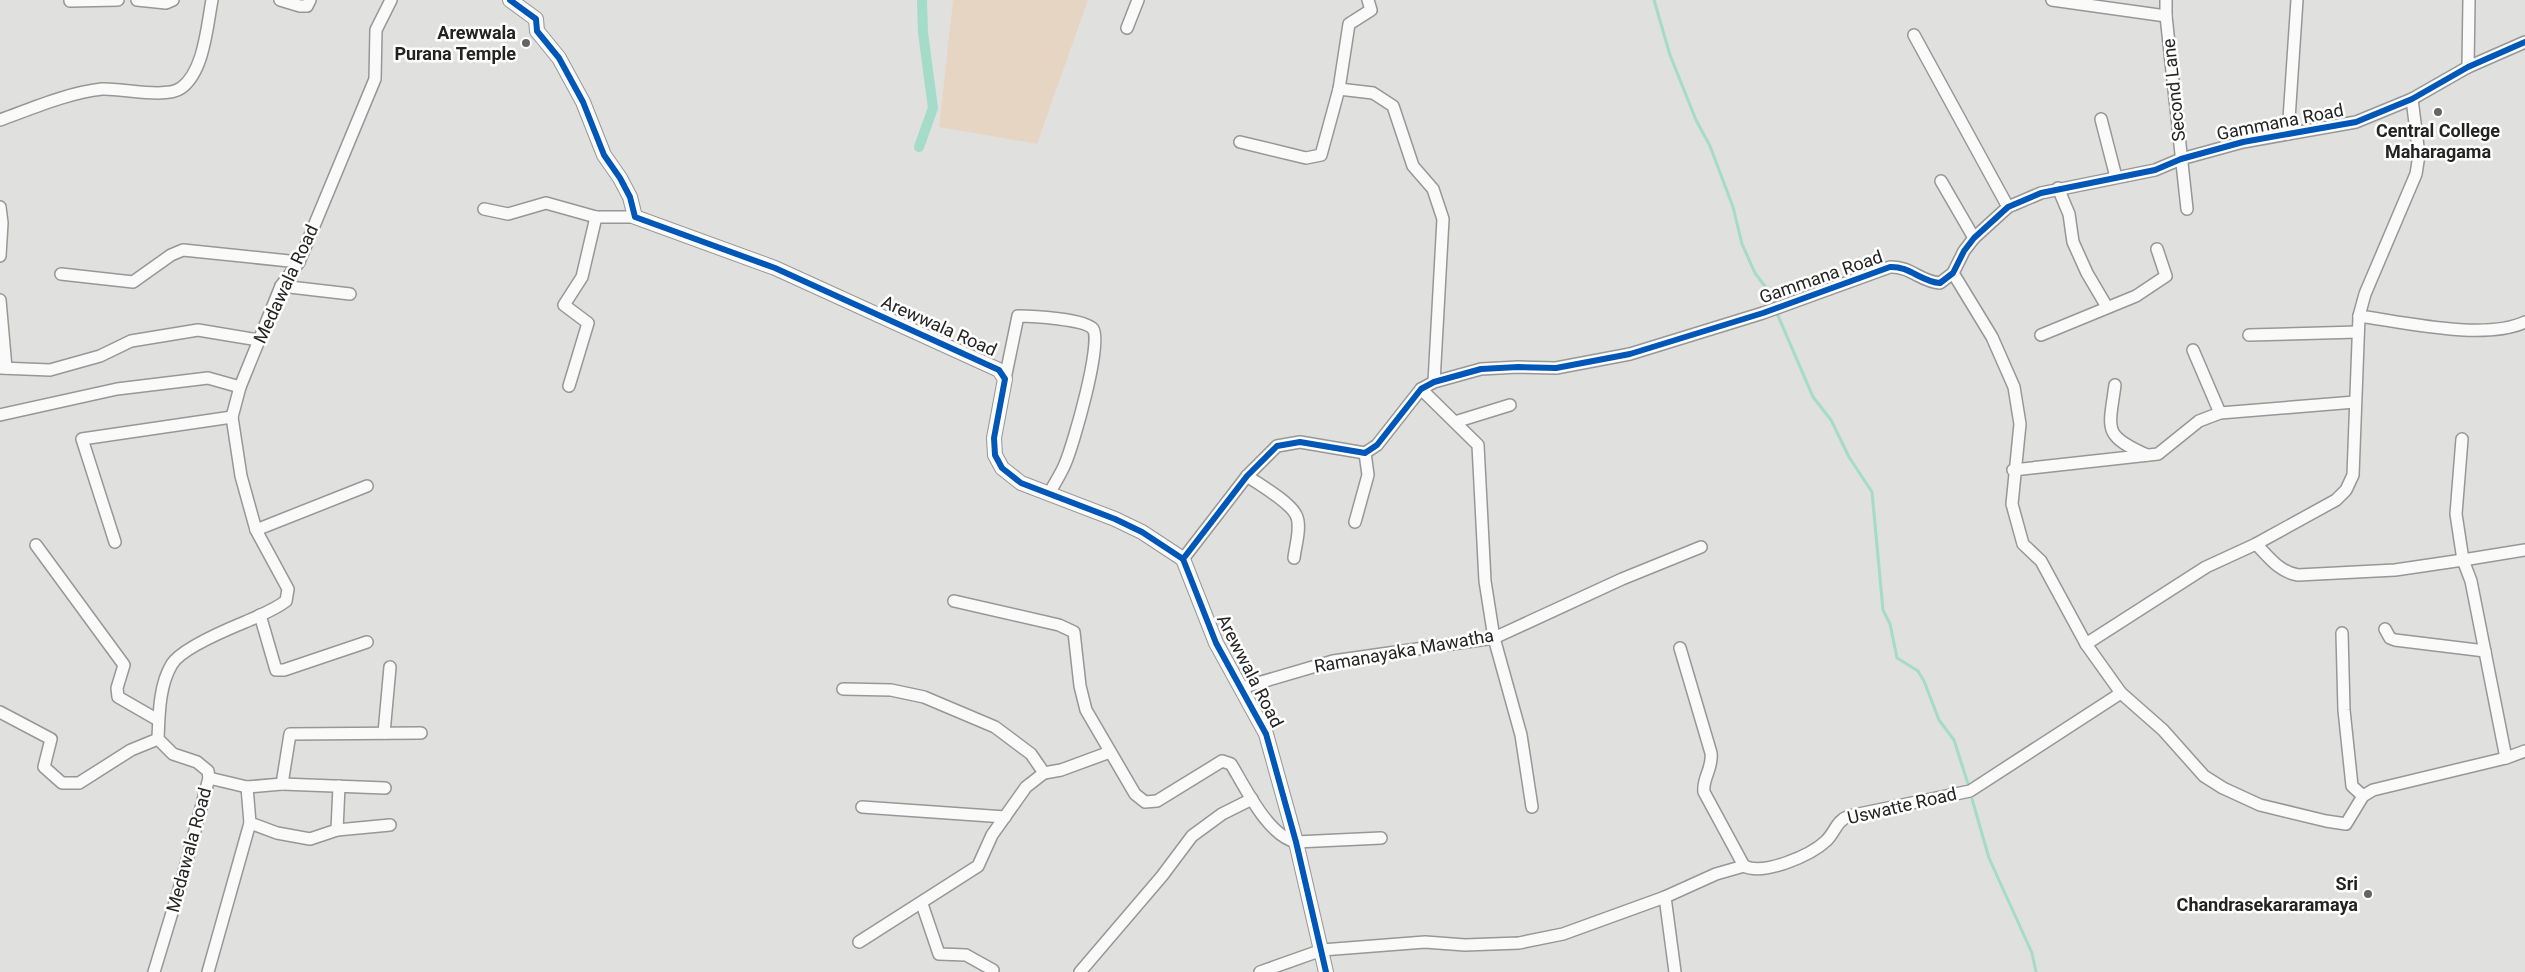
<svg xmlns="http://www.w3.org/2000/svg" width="2525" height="972" font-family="Roboto,sans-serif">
<rect width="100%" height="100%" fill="#e0e0df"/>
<polygon fill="#e7d5c4" points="953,0 1088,0 1037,144 939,127"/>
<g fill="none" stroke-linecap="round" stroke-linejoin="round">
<g stroke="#a4dbc9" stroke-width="3">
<polyline points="1654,0 1670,55 1696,120 1710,146 1733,207 1742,244 1755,273 1767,289 1774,305"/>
<polyline points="1776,311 1813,397 1831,420 1849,457 1872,492 1883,610 1890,624 1897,658 1918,671 1924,681 1939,720 1954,740 1969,787"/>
<polyline points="1972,799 1989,858 2032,953 2036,972"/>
</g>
<polyline stroke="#a4dbc9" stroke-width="10" points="919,147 933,108 923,33 922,0"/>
<g stroke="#979796" stroke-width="14">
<g id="minor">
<polyline points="137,0 166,3 173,0"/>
<polyline points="280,0 300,6 307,6 310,0"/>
<polyline points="2052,0 2166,16"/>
<polyline points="2166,0 2166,16 2187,209"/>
<polyline points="70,1 118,0"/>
<polyline points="1127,28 1138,0"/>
<polyline points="1914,35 2008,207"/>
<polyline points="2468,67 2469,0"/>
<polyline points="1339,89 1373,93 1393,106 1413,166 1433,189 1443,219 1434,382"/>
<polyline points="2101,119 2116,177"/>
<path d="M0 120C33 108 67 93 102 89 121 88 166 99 181 88 204 72 207 26 212 0"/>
<polyline points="2288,134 2297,0"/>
<polyline points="1240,142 1306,158 1321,155 1339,89 1349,24 1371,10 1368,0"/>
<polyline points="1941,181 1974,238"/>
<polyline points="2058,188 2069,214 2073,242 2087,273 2107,307"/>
<polyline points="0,207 2,223 0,256"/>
<polyline points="484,209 508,214 546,203 596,217 635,217"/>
<polyline points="1953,273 1992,337 2014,387 2020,424 2012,504 2023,544 2041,561 2086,644 2121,693 2163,730 2204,776 2223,788 2260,805 2326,821 2346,824 2363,796 2373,790 2506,758 2525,751"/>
<polyline points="61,274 133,282 171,255 183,250 299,262"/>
<polyline points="281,286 350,294"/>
<polyline points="0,300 6,368"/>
<path d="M2359 316C2403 322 2485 341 2525 322"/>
<polyline points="2041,335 2136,296 2166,276 2157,249"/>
<polyline points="2249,335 2358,332"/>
<polyline points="2193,350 2220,413"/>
<polyline points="0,368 50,370 100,356 131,341 198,330 258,340"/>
<path d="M1005 379 1018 316C1032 316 1085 319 1093 329 1103 342 1073 446 1065 464 1061 474 1054 484 1049 494"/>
<path d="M2115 385C2109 430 2102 435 2147 455"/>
<polyline points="569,386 588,323 564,305 582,277 596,217"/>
<polyline points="1421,389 1478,445 1485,581 1494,638 1521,735 1532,807"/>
<polyline points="0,415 117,389 208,378 240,387"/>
<polyline points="1455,422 1510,405"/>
<polyline points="2462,439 2456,514 2463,560 2525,550"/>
<polyline points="2013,470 2158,454 2199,421 2220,413 2355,402"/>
<path d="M1247 476C1260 485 1290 502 1296 515 1302 526 1295 547 1294 558"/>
<polyline points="1355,522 1368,475 1365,453"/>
<polyline points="256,530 367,486"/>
<polyline points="115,542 82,439 232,417"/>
<path d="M2256 544C2269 557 2279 572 2298 575L2395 570 2463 560 2471 581 2506 758"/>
<polyline points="36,545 124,665 117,688 118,697 158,720"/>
<path d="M1183 559 1247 476 1277 446 1300 442 1365 453 1377 445 1421 389 1434 382 1481 369 1518 367 1556 368 1630 354 1763 313 1890 267C1910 266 1921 282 1940 283L1953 273 1964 251 1974 238 2008 207 2041 193 2155 170 2181 159 2243 142 2356 122 2412 99 2468 67 2525 42"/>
<path d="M954 601 1059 625 1074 632 1080 686 1086 710 1135 794 1145 802 1157 801 1222 761 1231 764C1245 787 1268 836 1296 842L1381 838"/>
<polyline points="260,615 276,670 284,670 367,642"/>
<polyline points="2385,629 2390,638 2395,640 2485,651"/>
<polyline points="2342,633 2344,710 2352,786 2363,796"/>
<polyline points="2086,644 2206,567 2256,544 2336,500 2346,490 2353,475 2359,316 2365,294 2416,174 2419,155 2412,99"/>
<path d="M1680 648 1711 753C1713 769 1702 778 1704 792L1744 866"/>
<polyline points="1241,688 1333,661 1494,638 1622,579 1701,547"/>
<polyline points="843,689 891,690 924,697 995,727 1031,754 1044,773"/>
<polyline points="0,712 51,739 44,767 62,783 79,783 131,750 158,739"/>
<polyline points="384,733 390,667"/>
<polyline points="209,778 247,787 282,784 290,734 421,733"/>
<polyline points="282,784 385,788"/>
<polyline points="247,787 250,823 277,833 310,839 337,830 390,825"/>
<polyline points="862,807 1005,817"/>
<polyline points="337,830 339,786"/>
<polyline points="922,904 939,954 966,955 993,970"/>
<polyline points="859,942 978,866 992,835 1026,787 1044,773 1061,770 1110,752"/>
<path d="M154 972 181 883 209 778 208 771 197 762 173 754 158 739C159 715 159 685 172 664 182 648 228 629 245 622 259 616 274 610 286 601L288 589 256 530 241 476 232 417 240 387 281 286 299 262 375 79 376 30 391 0"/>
<polyline points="208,972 250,823"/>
<polyline points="1080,972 1162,876 1192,836 1222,814 1252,799"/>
<polyline points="1260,972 1322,950 1425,942 1465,945 1519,943 1563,934 1665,897"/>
<path d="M1675 972 1665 897 1716 874 1744 866C1764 876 1811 855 1826 841 1836 831 1836 821 1849 816L1970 791 2121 693"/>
</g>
</g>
<g stroke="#979796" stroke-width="16">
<polyline id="tertiary" points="510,0 536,19 537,31 559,58 583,102 604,155 620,178 630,197 635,217 775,268 999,370 1005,379 994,438 995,455 1002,468 1021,483 1115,519 1142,532 1183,559 1216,643 1266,734 1296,842 1326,972"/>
</g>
<use href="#minor" stroke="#fafafa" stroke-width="11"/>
<use href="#tertiary" stroke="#fafafa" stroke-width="14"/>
<g stroke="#fff" stroke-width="9">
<g id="cycleway">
<polyline points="510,0 536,19 537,31 559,58 583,102 604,155 620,178 630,197 635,217 775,268 999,370 1005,379 994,438 995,455 1002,468 1021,483 1115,519 1142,532 1183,559 1216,643 1266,734 1296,842 1326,972"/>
<path d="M1183 559 1247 476 1277 446 1300 442 1365 453 1377 445 1421 389 1434 382 1481 369 1518 367 1556 368 1630 354 1763 313 1890 267C1910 266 1921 282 1940 283L1953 273 1964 251 1974 238 2008 207 2041 193 2155 170 2181 159 2243 142 2356 122 2412 99 2468 67 2525 42"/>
</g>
</g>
<use href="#cycleway" stroke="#0057b8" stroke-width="6"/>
</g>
<g fill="#656664" stroke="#fff" stroke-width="2">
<circle cx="526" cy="43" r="5"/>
<circle cx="2438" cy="112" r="5"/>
<circle cx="2368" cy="894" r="5"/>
</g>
<g text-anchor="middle" stroke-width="5" stroke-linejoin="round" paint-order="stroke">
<g font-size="18" font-weight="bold" fill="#232422" stroke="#fff" text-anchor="end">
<text x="516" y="39">Arewwala<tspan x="516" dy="21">Purana Temple</tspan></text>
<text x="2438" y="137" text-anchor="middle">Central College<tspan x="2438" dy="21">Maharagama</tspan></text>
<text x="2358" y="890">Sri<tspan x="2358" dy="21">Chandrasekararamaya</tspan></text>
</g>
<g font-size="18" fill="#232422" stroke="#fff">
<text transform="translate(2174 90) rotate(-96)" y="6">Second Lane</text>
<text transform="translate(2280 122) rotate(-11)" y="6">Gammana Road</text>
<text transform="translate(1821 277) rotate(-19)" y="6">Gammana Road</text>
<text transform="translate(286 284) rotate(-65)" y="6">Medawala Road</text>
<text transform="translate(939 326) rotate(24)" y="6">Arewwala Road</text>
<text transform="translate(1404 651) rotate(-10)" y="6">Ramanayaka Mawatha</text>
<text transform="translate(1250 671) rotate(63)" y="6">Arewwala Road</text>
<text transform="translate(1902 806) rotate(-13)" y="6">Uswatte Road</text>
<text transform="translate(189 850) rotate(-75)" y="6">Medawala Road</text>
</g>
</g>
</svg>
